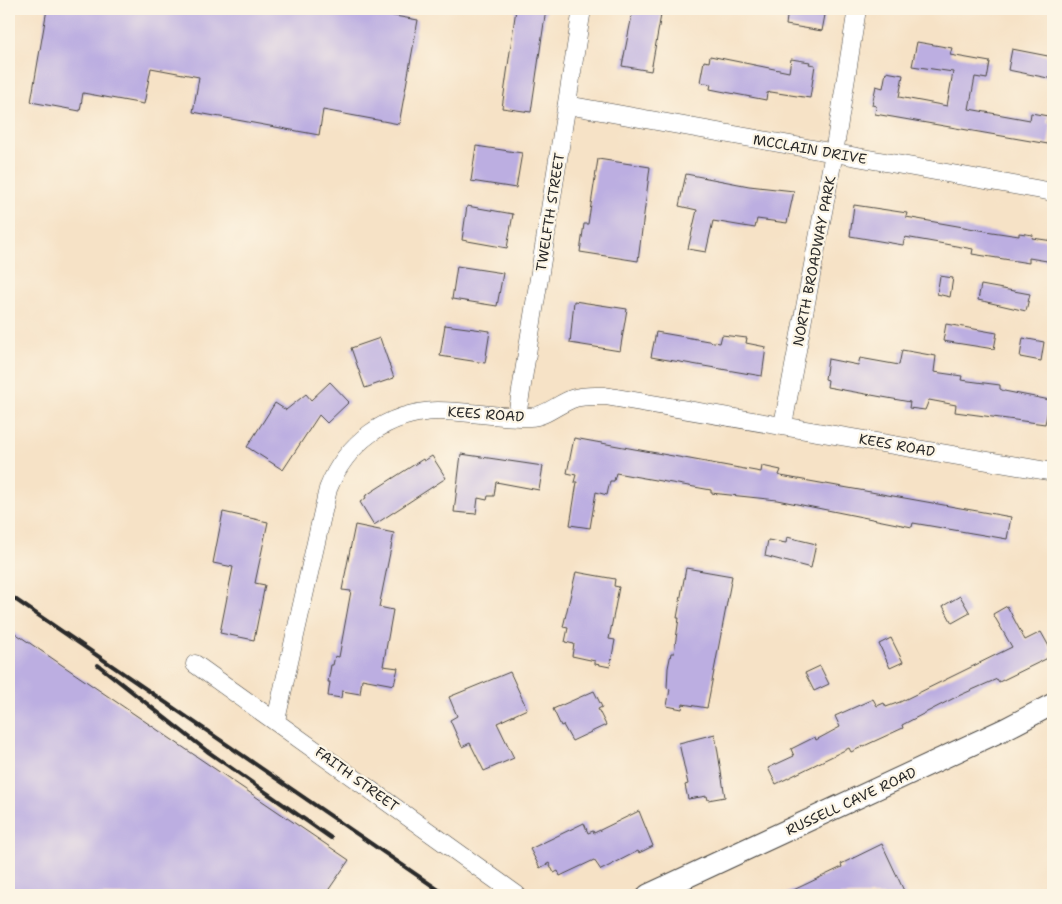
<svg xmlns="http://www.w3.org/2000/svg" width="1062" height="904" font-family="'Shantell Sans',sans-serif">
<rect width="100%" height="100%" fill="#fcf5e5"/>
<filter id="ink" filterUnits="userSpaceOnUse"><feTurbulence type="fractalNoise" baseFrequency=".02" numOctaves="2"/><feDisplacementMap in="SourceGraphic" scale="10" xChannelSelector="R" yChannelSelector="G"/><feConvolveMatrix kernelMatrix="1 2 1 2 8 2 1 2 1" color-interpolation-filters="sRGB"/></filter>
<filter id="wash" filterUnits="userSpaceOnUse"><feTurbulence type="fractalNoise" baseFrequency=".0096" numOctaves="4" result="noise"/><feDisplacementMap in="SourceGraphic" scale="20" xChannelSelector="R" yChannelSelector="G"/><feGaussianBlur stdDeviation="1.12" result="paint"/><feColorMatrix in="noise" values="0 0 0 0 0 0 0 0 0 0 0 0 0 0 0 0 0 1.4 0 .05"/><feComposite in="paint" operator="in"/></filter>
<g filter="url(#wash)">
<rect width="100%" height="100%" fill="#f6e2c6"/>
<g id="blocks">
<g fill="#bcaee1">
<polygon points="47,9 354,9 418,20 399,124 323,110 319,135 193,112 199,77 151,68 144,104 83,93 80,111 31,102"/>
<polygon points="516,9 546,9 531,112 502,108"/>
<polygon points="788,9 825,15 822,31 786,25"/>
<polygon points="633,10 661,15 651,71 622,66"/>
<polygon points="917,42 952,48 950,55 990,62 987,79 975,77 969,109 1030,120 1031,113 1048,116 1047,123 1051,124 1048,144 875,114 876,106 872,105 876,86 883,88 886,72 903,75 899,97 947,106 953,72 912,66"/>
<polygon points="1012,49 1053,57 1053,79 1008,70"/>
<polygon points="710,56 789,72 791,59 810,62 809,64 815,65 810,98 771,92 767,93 766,100 710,89 711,84 700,82 704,61 709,62"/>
<polygon points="476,146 522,153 516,188 471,181"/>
<polygon points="598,159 650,167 638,261 580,252 584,224 588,224"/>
<polygon points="686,174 749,186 794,191 787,223 757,219 755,228 713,221 706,252 688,249 697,210 679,206"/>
<polygon points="854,205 907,213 906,217 992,232 1019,236 1019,233 1033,235 1032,238 1053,241 1053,262 1029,258 1029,263 972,254 973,249 905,237 903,245 850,236"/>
<polygon points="467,206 513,214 507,248 462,240"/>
<polygon points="457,266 503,273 497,306 452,299"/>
<polygon points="940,276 953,278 950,297 937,294"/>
<polygon points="981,285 1030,294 1026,311 978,300"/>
<polygon points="574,301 627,309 620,351 570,343"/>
<polygon points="946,324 997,333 994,349 943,341"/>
<polygon points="445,325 490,331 485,363 440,356"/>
<polygon points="656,332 720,343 722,335 747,338 746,343 766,347 762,376 651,357"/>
<polygon points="380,338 394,378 365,388 351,348"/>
<polygon points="1023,338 1044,342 1041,361 1020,357"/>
<polygon points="902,350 936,356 934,372 962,376 961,380 1000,385 1000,389 1004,391 1050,400 1045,424 955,412 956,405 929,400 925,410 909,408 910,402 827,387 828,380 825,379 828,359 858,365 860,358 899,365"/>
<polygon points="330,382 349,402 327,423 319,415 283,470 247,447 275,403 286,410 306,394 311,400"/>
<polygon points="574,438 761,472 762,466 781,470 779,475 781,476 1011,517 1007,539 913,523 912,527 777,500 711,493 711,490 616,473 614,481 610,481 607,495 596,492 590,528 570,525 577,482 574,482 576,475 567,473"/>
<polygon points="461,454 543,466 539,490 496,482 494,496 488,496 487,500 478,498 476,514 454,512"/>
<polygon points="432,456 446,478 374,525 360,502 366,498 365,496 423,459 424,461"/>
<polygon points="223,512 268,522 255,583 265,585 254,640 220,633 233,567 213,563"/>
<polygon points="355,525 394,533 379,607 393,610 383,666 398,668 394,685 362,679 360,694 342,691 341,698 328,696 330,682 328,682 331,665 333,665 335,656 339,657 351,591 342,590"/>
<polygon points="787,537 816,544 811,568 765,556 768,540 786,543"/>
<polygon points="686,568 732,576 707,708 683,704 682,709 667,706 670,689 667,688 668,668 671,653 674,653 679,618 677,618"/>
<polygon points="576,572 615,579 614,586 619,587 609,639 615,640 610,667 595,664 595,661 572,656 574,644 565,642 568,628 563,627"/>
<polygon points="960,596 970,613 952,623 943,606"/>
<polygon points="1007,606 1025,640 1041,632 1051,650 1048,652 1050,657 999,682 997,679 956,697 902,725 903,728 851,752 849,748 776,784 768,768 794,756 791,749 815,737 816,740 840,727 835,716 873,699 877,706 884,703 886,707 900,702 1012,647 993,614"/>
<polygon points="9,629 349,860 325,895 9,895"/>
<polygon points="891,638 903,662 890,668 879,644"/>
<polygon points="820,666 829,684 814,691 805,673"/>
<polygon points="510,672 527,709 497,723 514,758 484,771 470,743 462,747 450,720 457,716 449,697"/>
<polygon points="594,691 602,707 598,709 606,725 572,741 563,725 561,726 553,709"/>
<polygon points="715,734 725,797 708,800 707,796 688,799 685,785 688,784 679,743"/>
<polygon points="639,811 653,846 639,853 638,851 601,870 594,860 560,876 558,871 554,873 549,863 540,868 530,849 584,823 588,833 593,831 594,833"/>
<polygon points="882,844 906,895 783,895 842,867 841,864"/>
</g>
</g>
</g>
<g filter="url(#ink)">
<use href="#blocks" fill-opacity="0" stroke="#494642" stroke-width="1"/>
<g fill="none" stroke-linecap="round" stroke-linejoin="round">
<g stroke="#494642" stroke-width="19">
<g id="minor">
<polyline points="567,105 1053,192"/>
<polyline points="517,416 582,9"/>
<polyline points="783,425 834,153 857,9"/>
<polyline points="195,664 517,895"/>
<path d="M276 720 328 489C346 443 387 412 438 411 469 411 499 418 530 417 546 417 560 402 575 398 584 395 595 396 605 396L1053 472"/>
</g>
</g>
<g stroke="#494642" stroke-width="23">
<polyline id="tertiary" points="648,895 1005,729 1053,704"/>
</g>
<use href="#minor" stroke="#fff" stroke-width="18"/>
<use href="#tertiary" stroke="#fff" stroke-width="21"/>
<g stroke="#2b2b2b" stroke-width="4">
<polyline points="9,595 446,895"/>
<polyline points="98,665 207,751 331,838"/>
</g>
</g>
</g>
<g text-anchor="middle" stroke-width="4.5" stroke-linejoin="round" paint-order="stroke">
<g font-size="14" fill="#2b2b2b" stroke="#fcf5e5">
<text transform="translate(810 149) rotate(10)" y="5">MCCLAIN DRIVE</text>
<text transform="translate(550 212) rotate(-81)" y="5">TWELFTH STREET</text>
<text transform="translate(814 261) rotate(-79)" y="5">NORTH BROADWAY PARK</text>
<text transform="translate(486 414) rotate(4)" y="5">KEES ROAD</text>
<text transform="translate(897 445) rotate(10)" y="5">KEES ROAD</text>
<text transform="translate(357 779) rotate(36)" y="5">FAITH STREET</text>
<text transform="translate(851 801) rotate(-25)" y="5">RUSSELL CAVE ROAD</text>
</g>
</g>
<rect width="1062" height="904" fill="none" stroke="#fcf5e5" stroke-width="30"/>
</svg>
